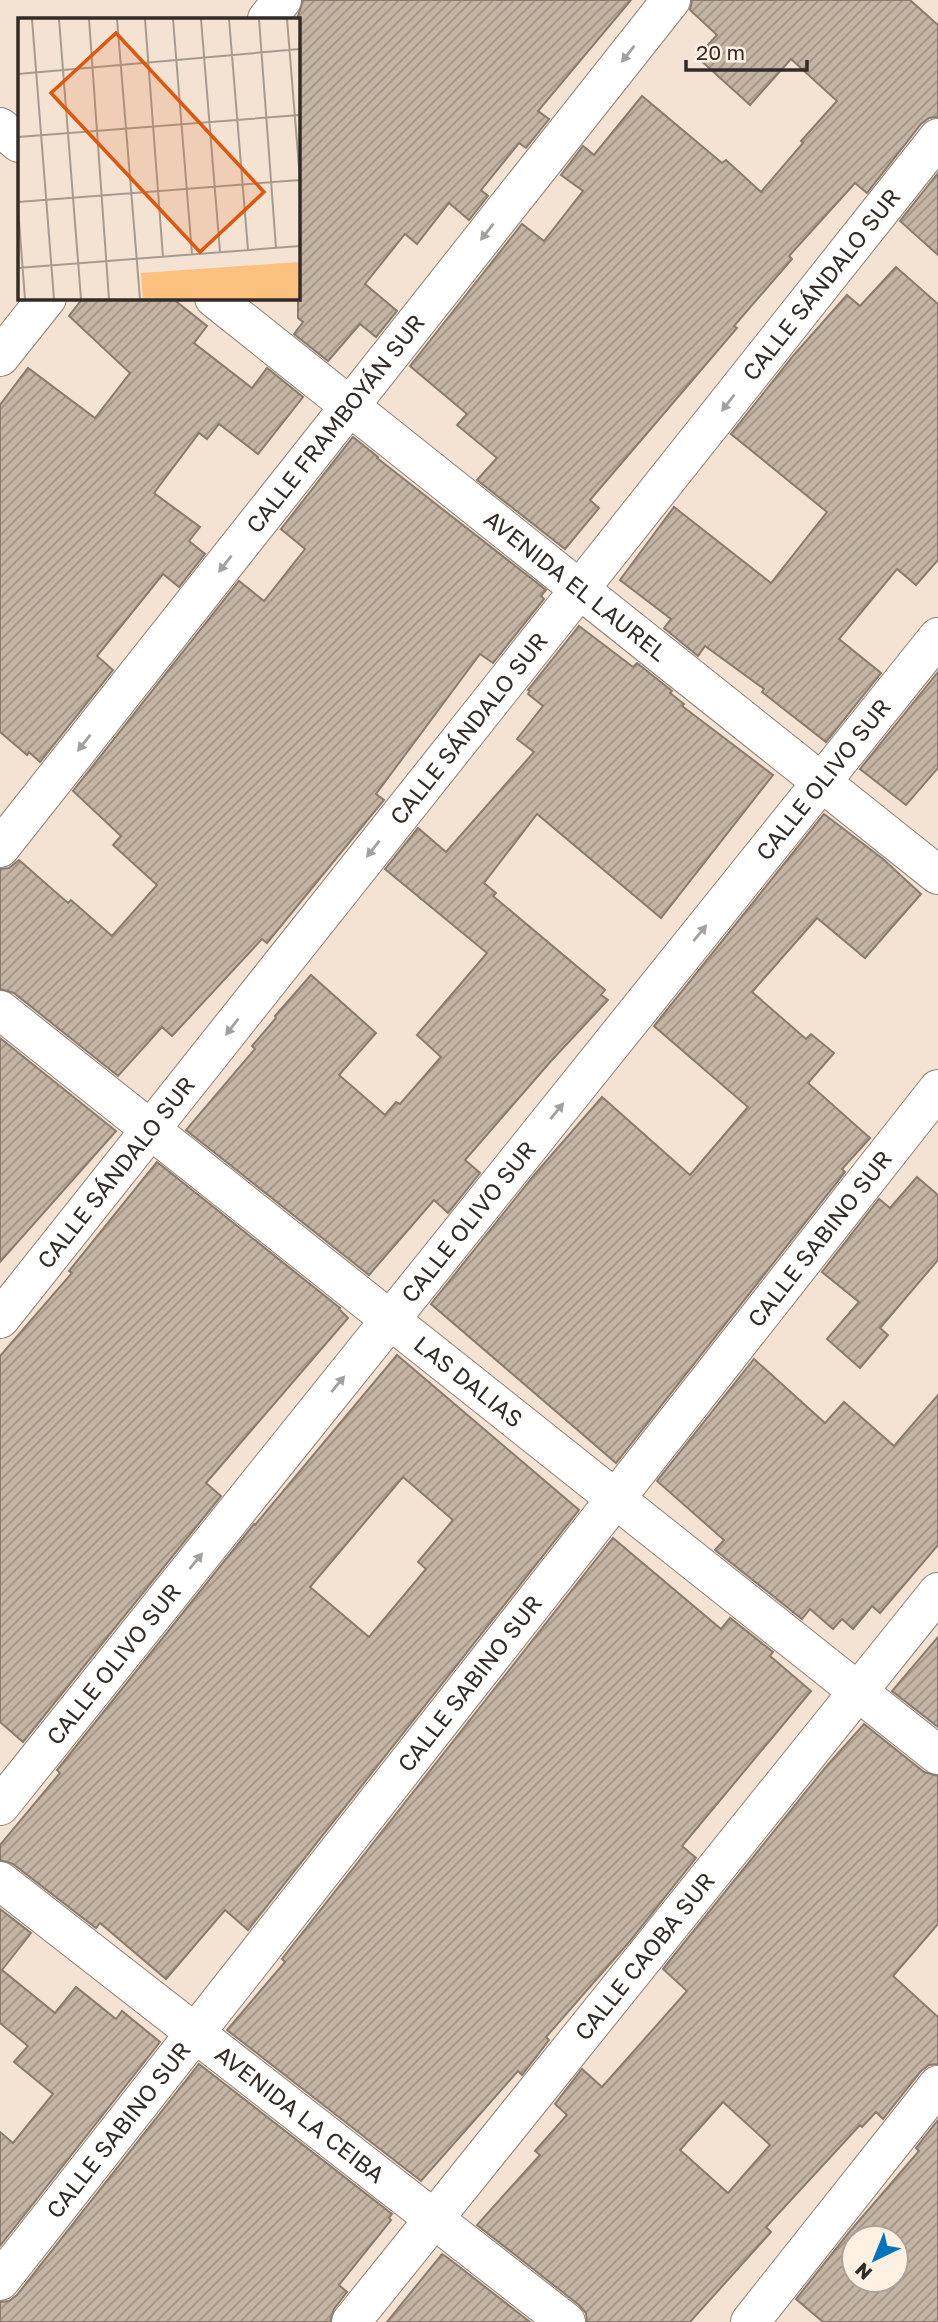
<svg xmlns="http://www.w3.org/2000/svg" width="938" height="2322" font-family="'Golos Text',sans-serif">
<defs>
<pattern id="building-hatch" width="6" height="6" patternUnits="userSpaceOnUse" patternTransform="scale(1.75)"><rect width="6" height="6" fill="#c3b4a4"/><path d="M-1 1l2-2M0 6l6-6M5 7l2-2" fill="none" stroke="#9f9385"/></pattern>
</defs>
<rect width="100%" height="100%" fill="#f4e3d3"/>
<g fill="url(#building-hatch)" stroke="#8a7b6d" stroke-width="2" fill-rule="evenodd">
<polygon points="303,0 631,0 538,111 549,119 526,148 519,143 481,190 488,196 469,220 449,203 417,244 405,234 365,284 397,311 376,337 360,324 328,361 294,334 303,322 298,318 298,16"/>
<polygon points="692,0 910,0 938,25 938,117 929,118 921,124 867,193 855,183 789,256 792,259 734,326 737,328 590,500 599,508 565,549 477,480 497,458 457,425 467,414 410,366 522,224 544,241 583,191 561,175 583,146 594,155 642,96 722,163 726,160 761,192 803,143 801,141 837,101 791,59 750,105 697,57 717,35 690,10"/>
<polygon points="938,173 938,255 900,221"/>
<polygon points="896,267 938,304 938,560 916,585 897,569 839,639 881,673 826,742 762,692 764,689 705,646 698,656 664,628 671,619 620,580 674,507 771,583 827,512 731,434 793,356 847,295 860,306"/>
<polygon points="83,298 172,298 207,326 194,343 252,388 267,368 303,397 258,454 219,424 207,439 199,433 154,493 200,527 189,541 205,554 179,587 163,574 97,656 113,670 40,762 29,752 27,755 0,732 0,405 28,368 95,418 130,373 69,316"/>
<polygon points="353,437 378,457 377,458 546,590 541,596 544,599 493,663 480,654 376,794 384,800 267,943 262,939 172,1036 162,1027 118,1076 14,993 0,989 0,869 9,868 19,860 68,903 71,900 112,936 157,885 113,845 121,836 73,791 239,581 264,601 305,549 281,529"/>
<polygon points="579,626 633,667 637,663 672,691 670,693 684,704 682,706 773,775 661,918 537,814 484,883 496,893 493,896 605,990 601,995 608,1000 551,1061 465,1160 480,1173 448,1213 434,1200 369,1275 186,1130 255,1049 252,1046 276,1018 275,1016 311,975 376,1033 339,1075 385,1115 396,1102 400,1104 441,1057 417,1035 487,953 385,869 418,828 446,852 534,752 517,739 543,706 528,694 530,691 528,690"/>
<polygon points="938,672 938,768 906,805 860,769"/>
<polygon points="824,814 883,859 921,894 865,958 817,918 752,992 806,1039 811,1034 834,1053 808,1083 870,1138 842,1169 845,1172 616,1463 431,1304 535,1174 602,1097 690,1175 748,1107 654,1026"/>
<polygon points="0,1038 116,1131 0,1262"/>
<polygon points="157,1162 340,1308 339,1309 348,1318 206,1483 221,1496 23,1742 0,1722 0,1356 72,1273 69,1271"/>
<polygon points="917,1177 938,1195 938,1260 880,1328 888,1335 860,1368 827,1339 859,1302 822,1272 879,1199 890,1208"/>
<path d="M397 1355 579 1510 248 1930 225 1910 166 1979 100 1923 96 1928 13 1864 0 1860V1845L60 1773 57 1770 254 1524 255 1525ZM403 1477 453 1520 418 1562 426 1569 369 1637 310 1587Z"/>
<polygon points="754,1359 825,1423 844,1402 894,1446 938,1395 938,1545 880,1613 872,1606 853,1629 842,1619 833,1629 810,1609 802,1619 715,1550 724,1540 657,1481"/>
<polygon points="613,1538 721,1629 730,1618 773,1652 770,1656 811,1691 682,1846 696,1858 630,1941 546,2037 549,2040 522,2075 518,2071 421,2181 227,2030 285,1962 282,1959"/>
<polygon points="938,1637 938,1727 892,1691"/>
<path d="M864 1724 924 1772 938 1776V1924L893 1976 938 2017V2064L929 2065 921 2071 883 2119 876 2112 862 2127 860 2125 766 2227 771 2232 690 2322H587L586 2313 579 2305 477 2225 540 2155 535 2151 567 2115 555 2104 582 2069 602 2087 687 1991 663 1969 825 1768ZM723 2102 770 2145 728 2193 680 2150Z"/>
<polygon points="0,1909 31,1933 2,1970 55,2013 76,1987 116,2019 122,2011 160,2042 0,2246 0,2132 13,2143 53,2094 14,2062 28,2046 0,2023"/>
<polygon points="199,2064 392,2214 389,2218 391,2220 339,2285 347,2292 334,2309 330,2322 0,2322 0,2302 9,2301 17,2295"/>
<path d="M938 2120V2322H823L796 2299 851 2230 919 2151 916 2148ZM854 2238H896V2280H854Z"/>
<polygon points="442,2254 448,2258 530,2322 387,2322"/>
</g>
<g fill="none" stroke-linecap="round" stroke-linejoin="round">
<g stroke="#908173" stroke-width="40">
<g id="minor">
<polyline points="267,19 282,0"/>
<polyline points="0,127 19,143"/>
<path id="s1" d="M214 298 938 875"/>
<polyline points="0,357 47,298"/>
<path id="s2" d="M0 848 671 0"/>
<path id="s3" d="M0 1010 938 1755"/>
<path id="s4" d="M0 1319 938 138"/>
<path id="s5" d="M0 1806 938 637"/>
<path id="s6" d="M0 1881 566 2322"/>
<path id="s7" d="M0 2281 938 1089"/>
<path id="s8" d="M351 2322 938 1592"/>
<polyline points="750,2322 938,2085"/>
</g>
</g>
<use href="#minor" stroke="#fff" stroke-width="38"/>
</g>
<defs><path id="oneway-solid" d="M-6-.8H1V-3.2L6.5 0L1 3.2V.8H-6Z" transform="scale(1.75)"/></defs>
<g fill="#a3a09d">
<use href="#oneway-solid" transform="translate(628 54) rotate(128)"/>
<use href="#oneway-solid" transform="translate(487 232) rotate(128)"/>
<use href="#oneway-solid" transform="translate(728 403) rotate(128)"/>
<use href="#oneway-solid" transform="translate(225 564) rotate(128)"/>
<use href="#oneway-solid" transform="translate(84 743) rotate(128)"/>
<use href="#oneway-solid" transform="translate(373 849) rotate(128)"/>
<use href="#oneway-solid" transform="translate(700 933) rotate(-51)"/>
<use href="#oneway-solid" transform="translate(232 1027) rotate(128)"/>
<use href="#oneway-solid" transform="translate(557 1111) rotate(-51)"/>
<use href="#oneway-solid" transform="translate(338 1384) rotate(-51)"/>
<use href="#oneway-solid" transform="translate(196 1561) rotate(-51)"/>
</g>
<g text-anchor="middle" stroke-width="6" stroke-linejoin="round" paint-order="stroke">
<g font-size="23" fill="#332c26" stroke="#fef1e4">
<text dy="8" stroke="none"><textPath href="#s4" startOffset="1321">CALLE SÁNDALO SUR</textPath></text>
<text dy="8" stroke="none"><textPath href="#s2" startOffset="541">CALLE FRAMBOYÁN SUR</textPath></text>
<text dy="8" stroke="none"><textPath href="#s1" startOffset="462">AVENIDA EL LAUREL</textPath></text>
<text dy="8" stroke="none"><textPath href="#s4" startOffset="754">CALLE SÁNDALO SUR</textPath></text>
<text dy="8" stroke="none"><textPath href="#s5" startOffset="1316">CALLE OLIVO SUR</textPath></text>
<text dy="8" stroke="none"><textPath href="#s4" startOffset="187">CALLE SÁNDALO SUR</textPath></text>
<text dy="8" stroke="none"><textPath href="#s5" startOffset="749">CALLE OLIVO SUR</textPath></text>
<text dy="8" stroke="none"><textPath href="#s7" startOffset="1326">CALLE SABINO SUR</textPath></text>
<text dy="8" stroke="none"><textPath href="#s3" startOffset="598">LAS DALIAS</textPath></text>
<text dy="8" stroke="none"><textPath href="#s5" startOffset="182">CALLE OLIVO SUR</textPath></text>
<text dy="8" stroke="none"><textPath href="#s7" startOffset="760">CALLE SABINO SUR</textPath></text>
<text dy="8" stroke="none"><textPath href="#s8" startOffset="469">CALLE CAOBA SUR</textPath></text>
<text dy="8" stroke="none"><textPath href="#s6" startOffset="380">AVENIDA LA CEIBA</textPath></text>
<text dy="8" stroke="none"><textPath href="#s7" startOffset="192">CALLE SABINO SUR</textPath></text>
</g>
</g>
<g transform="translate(18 18)">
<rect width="282" height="282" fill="#f4e3d3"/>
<path d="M282 244V281H125L123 255Z" fill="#fcc07f"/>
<path fill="none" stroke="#a79a8e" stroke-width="2" d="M14 1 36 281M41 1 63 281M71 1 91 281M99 1 122 281M127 1 145 239M155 1 174 236M183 1 202 234M211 1 230 232M241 1 258 230M269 1 282 162M0 56 282 31M0 119 282 97M0 184 282 162M0 190 7 281M0 250 282 228"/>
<path fill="#df570d" fill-opacity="0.15" stroke="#df570d" stroke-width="3.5" d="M98 15 246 174 182 234 33 75Z"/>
<rect width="282" height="282" fill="none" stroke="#332c26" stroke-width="3.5"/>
</g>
<g transform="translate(875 2259) rotate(223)"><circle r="33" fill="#fef1e4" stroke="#ada298" stroke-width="2"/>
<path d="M0-5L12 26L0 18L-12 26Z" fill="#0274be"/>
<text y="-10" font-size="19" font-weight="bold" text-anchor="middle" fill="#332c26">N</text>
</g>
<path d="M686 60v10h121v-10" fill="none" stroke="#332c26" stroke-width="3.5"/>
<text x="696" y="60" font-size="21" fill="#332c26" stroke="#fef1e4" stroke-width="5" paint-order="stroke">20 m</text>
</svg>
